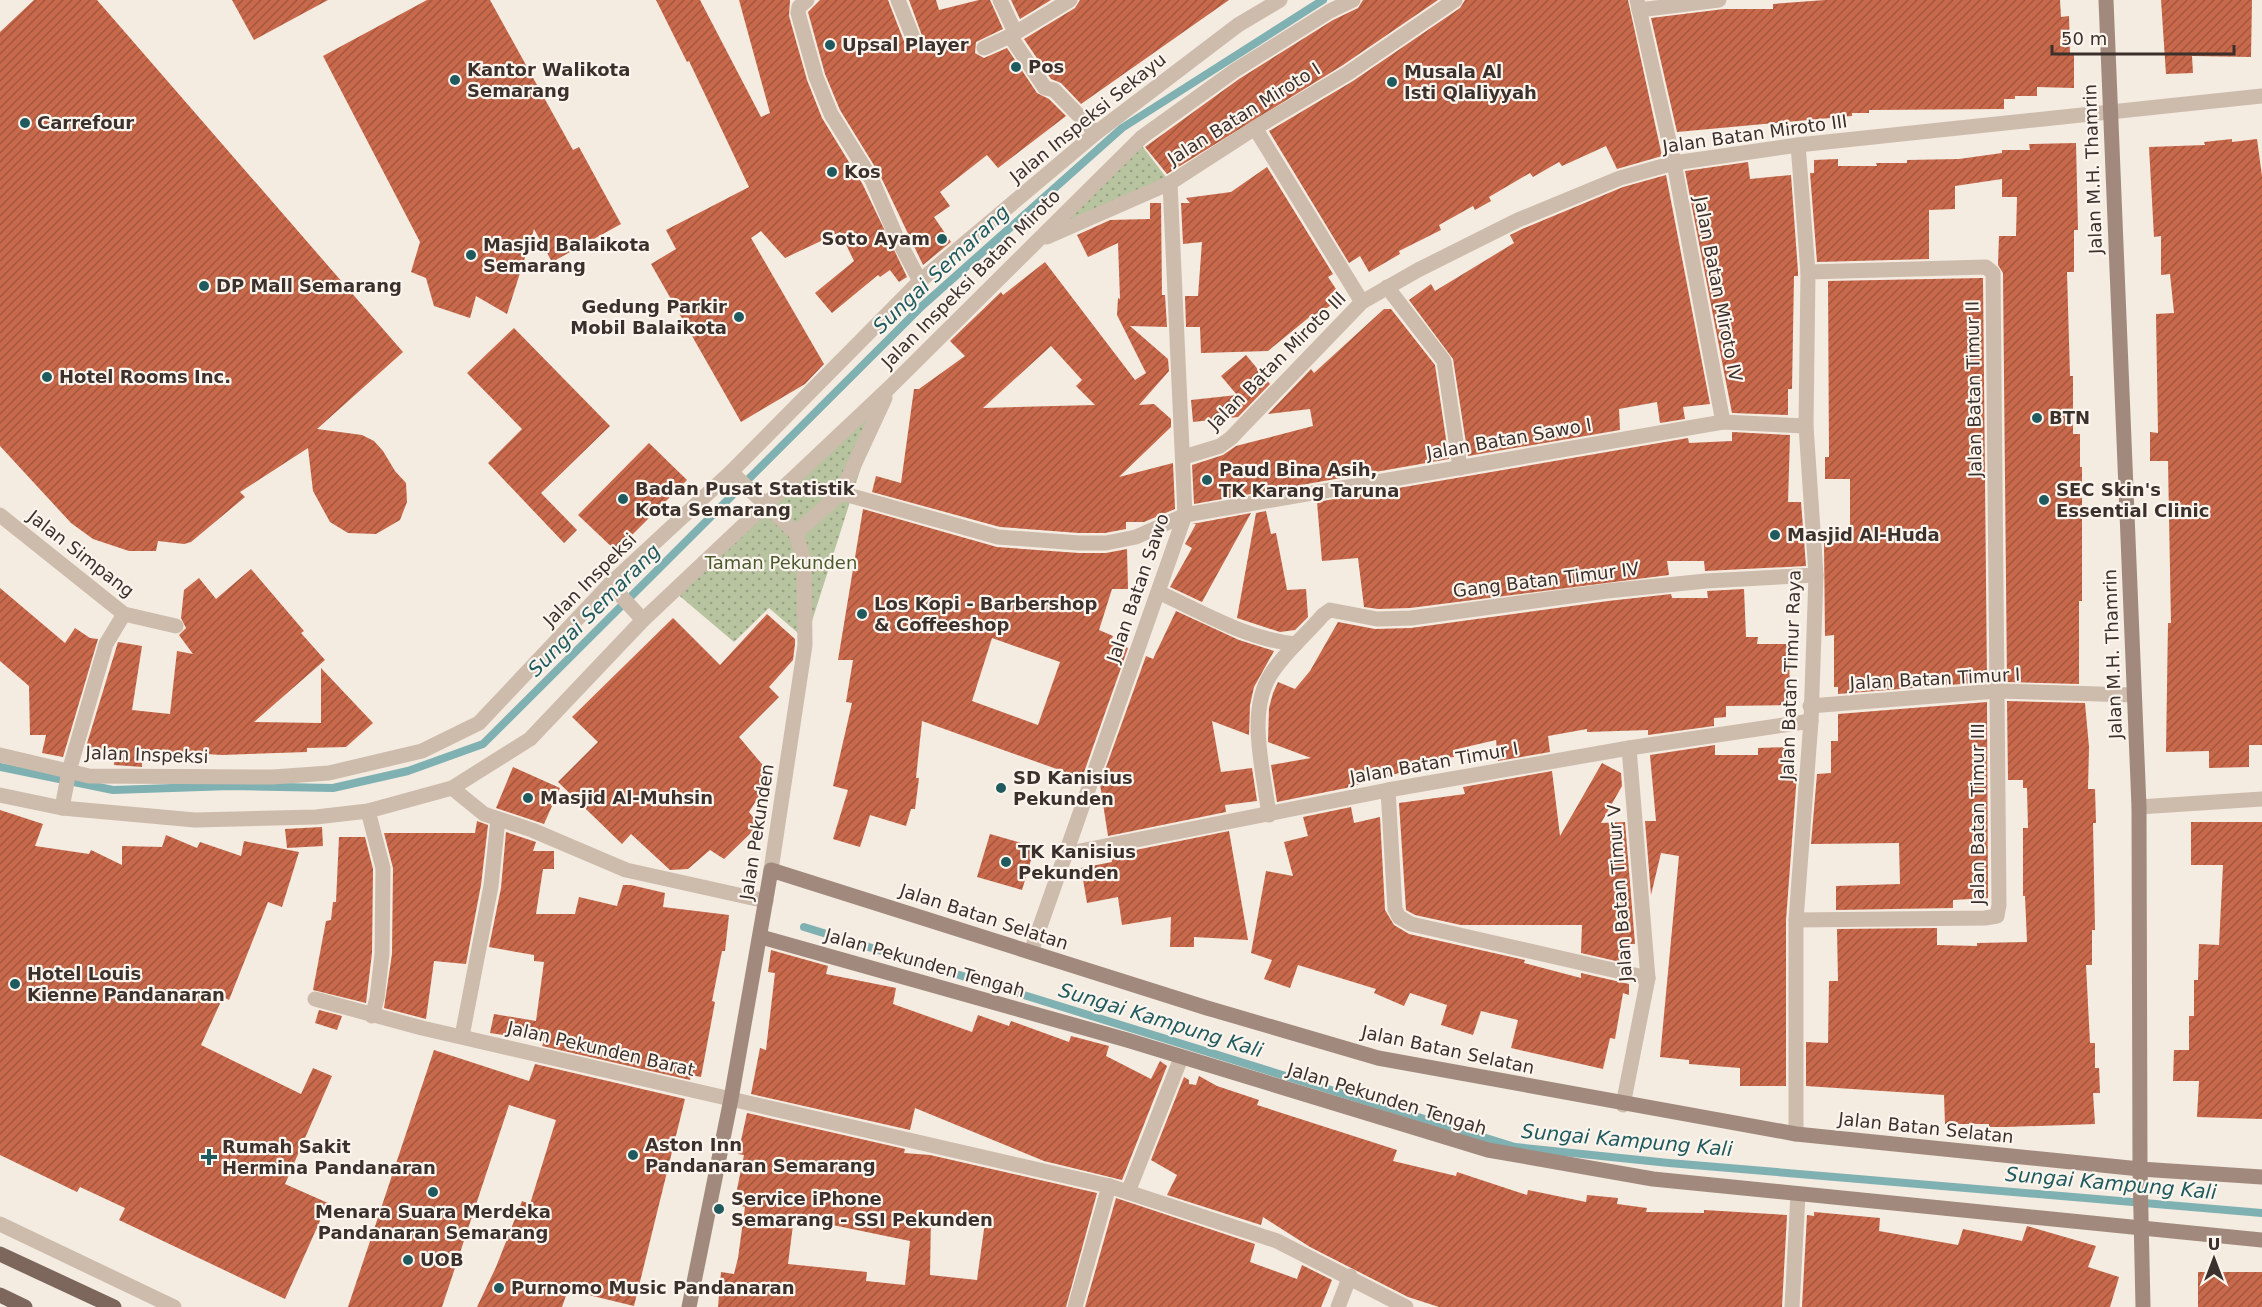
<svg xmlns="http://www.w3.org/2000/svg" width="2262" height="1307" font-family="'DejaVu Sans',sans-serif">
<defs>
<pattern id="green-dots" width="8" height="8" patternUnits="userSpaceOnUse" patternTransform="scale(1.5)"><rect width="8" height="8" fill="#b8c4a0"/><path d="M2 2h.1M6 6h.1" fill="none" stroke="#97a083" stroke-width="1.8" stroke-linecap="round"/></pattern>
<pattern id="building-hatch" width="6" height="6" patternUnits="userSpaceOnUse" patternTransform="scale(1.5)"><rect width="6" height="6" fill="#c8694b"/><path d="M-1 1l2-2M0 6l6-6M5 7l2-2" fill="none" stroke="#a4573f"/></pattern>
</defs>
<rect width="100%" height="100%" fill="#f4ebe1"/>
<g fill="url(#green-dots)">
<polygon points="1139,142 1169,181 1048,232"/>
<polygon points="873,411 864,458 806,640 769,608 734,642 675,592"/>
</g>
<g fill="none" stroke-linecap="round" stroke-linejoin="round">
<g stroke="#7fb0b2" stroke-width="8">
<polyline points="0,767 113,790 231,786 333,788 408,771 483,744 922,306 1122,128 1323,0"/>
<polyline points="804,927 1515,1147 1669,1163 2262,1213"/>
</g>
</g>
<g fill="url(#building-hatch)" fill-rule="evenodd">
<polygon points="34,0 97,0 403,352 317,429 362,435 374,441 383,451 395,471 406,483 407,502 400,520 376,534 348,533 330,522 313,491 308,448 240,492 245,497 191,542 184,544 158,541 156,551 129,551 93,539 71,523 0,446 0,32"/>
<polygon points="232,0 328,0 254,40"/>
<polygon points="427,0 490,0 573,150 579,147 621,224 552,262 534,229 507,314 476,296 470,318 434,306 426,278 411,272 420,242 323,56"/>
<polygon points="656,0 700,0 761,117 770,113 739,0 790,0 789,16 807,80 822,118 863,185 907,277 899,282 890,270 880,277 878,275 832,313 815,293 854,261 840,232 785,258 761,231 751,238 824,364 805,384 741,422 651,264 676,249 666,230 749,187 689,61 687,62"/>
<polygon points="820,0 888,0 905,44 913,50 921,46 924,41 909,0 936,0 939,10 979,0 990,0 1003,29 976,42 975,53 984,58 1007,48 1037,93 1049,99 1066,116 998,168 987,155 940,192 950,206 934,217 951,242 923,265 880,175 840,110 825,74 808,12"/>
<polygon points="1011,0 1051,0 1020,19"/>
<polygon points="1080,0 1229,0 1081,104 1061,83 1051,79 1024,39 1075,8"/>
<polygon points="1363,0 1438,0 1343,65 1167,174 1145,147 1239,79 1333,20 1358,8"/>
<polygon points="1465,0 1628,0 1662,156 1617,169 1606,146 1562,166 1559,162 1533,177 1530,173 1489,197 1491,201 1475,210 1473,206 1439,225 1441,230 1399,251 1400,254 1369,272 1360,256 1349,263 1269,131 1353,81 1460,8"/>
<polygon points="1825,0 2060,0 2061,17 2069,16 2070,53 2074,53 2074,88 2037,87 2037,96 2015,96 2015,99 2004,99 2004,109 1869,110 1869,113 1852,113 1852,116 1677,132 1651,18 1724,9 1773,9 1773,4"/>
<polygon points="2161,0 2252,0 2251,57 2192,56 2193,73 2166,74"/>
<polygon points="2232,139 2232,142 2257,139 2262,176 2262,745 2249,745 2249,767 2209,768 2209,751 2166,752 2168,623 2171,623 2168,461 2150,461 2150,432 2158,433 2156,314 2174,313 2170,274 2161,275 2161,236 2154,237 2149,147 2205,145 2204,142"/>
<polygon points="2076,143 2078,230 2074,230 2074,272 2067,272 2070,376 2073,376 2073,434 2080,434 2080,467 2082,467 2082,601 2079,601 2079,684 2007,682 2003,273 1998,265 1999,236 2016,236 2017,197 2002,197 2002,179 1955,186 1955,209 1929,210 1929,259 1817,262 1810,173 1814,173 1814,160 1838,159 1838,166 1877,166 1876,163 1907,163 1907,160 1959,159 2002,153 2002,150 2030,150 2029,144"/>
<polygon points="1748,162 1750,179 1791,175 1798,272 1798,276 1794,276 1792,389 1788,389 1788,415 1732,413 1685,171"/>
<polygon points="1267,167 1333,274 1328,277 1342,298 1313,317 1312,315 1268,351 1201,353 1200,327 1186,327 1185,296 1198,296 1202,242 1183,244 1181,203 1190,203 1186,198 1231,192"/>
<polygon points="1666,175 1710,404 1683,407 1685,419 1660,423 1657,402 1619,409 1620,430 1468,456 1453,359 1409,300 1431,284 1435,291 1514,243 1510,235 1522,229 1623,187"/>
<path d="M1150 203H1161L1162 295H1165L1167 327 1130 326 1168 359 1169 371 1139 405 1154 404 1171 419V427L1119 477 1173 463 1175 509 1144 522H1126V529L1105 533H1079L1000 527 872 492 876 476 901 483 914 389H919L965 356 950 341 1001 292 1003 295 1045 262 1135 380 1146 373 1117 315 1118 298 1120 299 1118 243 1088 257 1077 235 1110 220 1150 219ZM1051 346 1082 380 1076 386 1095 405 983 408Z"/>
<polygon points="1983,278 1987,682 1838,694 1838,687 1834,687 1834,635 1825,636 1824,542 1850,540 1850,479 1825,479 1825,457 1829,457 1828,281"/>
<polygon points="1384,309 1391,309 1435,365 1449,459 1194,504 1192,465 1223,455 1236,446 1313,426 1310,409 1268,414 1311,369 1314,373"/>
<polygon points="514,328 610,426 541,493 577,530 564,543 488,463 522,429 467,373"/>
<polygon points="1246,355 1270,384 1238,417 1193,422 1191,400 1237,395 1221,376"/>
<polygon points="1732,432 1790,435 1788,502 1801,502 1806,566 1705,571 1704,561 1667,561 1669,575 1410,608 1378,609 1364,607 1358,558 1322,561 1317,502 1688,438 1689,443 1732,441"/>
<polygon points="649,443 687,480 616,551 578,515"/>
<path d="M863 509 997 547 1079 553H1106L1127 549 1128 589H1112L1099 630 1113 636 1111 641 1128 648 1082 778 922 721 916 778H919L915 809H911L906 826 870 815 860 847 833 839 848 790 833 786 852 703 846 702 853 660H838ZM992 638 1060 662 1038 725 972 701Z"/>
<polygon points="1266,511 1271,534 1276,533 1287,590 1306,589 1308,617 1295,630 1280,632 1237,618 1256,513"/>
<polygon points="1251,513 1202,602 1170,587 1192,548 1185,544 1196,524 1192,524"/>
<polygon points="251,569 304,631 301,633 325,660 254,722 321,723 321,668 373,723 346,747 307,748 307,752 222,755 142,750 142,767 129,766 114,765 115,755 85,750 118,642 142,646 132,710 170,714 177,651 193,654 179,635 186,628 181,618 184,590 199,578 216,599"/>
<polygon points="0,588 65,643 75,628 90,638 98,639 63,757 42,753 46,735 30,735 29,686 0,661"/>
<polygon points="1744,589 1746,637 1758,637 1757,644 1789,644 1790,705 1726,706 1726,717 1714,718 1714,726 1648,735 1648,730 1587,732 1587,729 1548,736 1550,752 1498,761 1496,740 1453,750 1454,757 1398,767 1399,773 1346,788 1277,802 1271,765 1311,758 1268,742 1269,708 1273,693 1278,682 1295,689 1310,671 1338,622 1375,629 1411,628 1608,601 1671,594 1672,598 1708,598 1707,591"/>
<polygon points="1176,611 1239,640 1274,651 1254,687 1250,705 1249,735 1212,721 1221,772 1252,768 1257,801 1225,805 1226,812 1108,836 1100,784 1146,656 1153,659"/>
<polygon points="767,614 795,639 795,644 793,660 769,687 779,697 739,737 772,776 749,812 759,825 724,859 710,850 688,869 670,870 631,834 622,844 558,782 598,742 572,717 673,618 720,665"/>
<polygon points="2007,701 2085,703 2089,747 2088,789 2095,789 2096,823 2093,823 2095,930 2092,930 2092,965 2086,965 2090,1043 2095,1043 2095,1068 2099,1068 2100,1093 2093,1093 2095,1124 2007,1127 1989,1127 1989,1124 1945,1124 1944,1095 1806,1086 1806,1042 1828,1043 1829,981 1838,981 1837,929 1937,928 1937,945 1977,946 1977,943 2027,942 2025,896 2023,896 2023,828 2028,828 2027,788 2023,788 2023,780 2008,780"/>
<polygon points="1987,702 1988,898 1953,900 1953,908 1836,910 1836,886 1900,884 1899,843 1811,844 1817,774 1831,773 1831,741 1838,741 1838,714"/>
<polygon points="1715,745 1715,755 1758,755 1758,748 1790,747 1791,774 1797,774 1786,920 1786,1086 1740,1086 1740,1068 1689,1064 1689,1060 1660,1057 1679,856 1661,853 1651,895 1645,821 1656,821 1650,755"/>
<polygon points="1602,763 1621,773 1622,786 1601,823 1625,822 1635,944 1629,944 1629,964 1581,953 1582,925 1461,925 1415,915 1406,910 1399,803 1465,794 1463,787 1552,771 1560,836"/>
<polygon points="513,767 560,788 544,824 496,808"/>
<polygon points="1351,807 1354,823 1380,817 1385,910 1394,925 1409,934 1525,960 1524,963 1581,978 1581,973 1629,984 1629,995 1623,993 1615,1039 1610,1038 1603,1069 1511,1048 1518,1020 1481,1011 1473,1035 1441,1025 1447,1005 1410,993 1404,1006 1374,993 1376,989 1298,965 1290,988 1264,979 1272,960 1251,953 1266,871 1293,876 1284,842 1308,836 1303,817"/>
<polygon points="0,810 43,824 35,846 89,854 91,850 122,865 122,846 162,847 166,835 197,848 200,842 241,856 244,841 299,852 282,907 268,902 229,1000 223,997 201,1045 301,1094 313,1068 332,1076 285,1184 328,1203 285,1299 119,1220 125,1208 80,1187 77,1192 0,1155"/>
<polygon points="477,821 488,825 481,885 466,964 434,961 426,1019 384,1008 392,954 393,868 384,833 475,833"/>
<polygon points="2191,822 2262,822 2262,1119 2197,1117 2199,1081 2173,1081 2174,1050 2189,1050 2189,1016 2194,1016 2194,980 2198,980 2199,944 2219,945 2223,865 2191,865"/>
<polygon points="322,827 323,846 287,848 285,829"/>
<polygon points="1229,831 1248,940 1194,937 1194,947 1170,947 1171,917 1122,925 1118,897 1087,903 1081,868 1112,862 1111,855"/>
<polygon points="506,832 536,842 533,851 554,851 554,869 543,869 536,914 575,914 579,897 617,906 623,885 631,885 665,893 663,907 729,915 725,951 722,951 712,1001 715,1002 701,1077 691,1075 690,1080 542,1046 544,1041 490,1033 494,1014 536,1021 544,962 534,961 534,955 489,947 501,888"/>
<polygon points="990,834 1035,847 1022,890 977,877"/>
<polygon points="339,837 365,837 373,869 372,953 366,1003 313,990 326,921 331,920 333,902 336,902"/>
<polygon points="771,950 828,966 826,974 896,988 893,1004 972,1032 978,1015 1009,1026 1011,1021 1069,1042 1071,1036 1109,1046 1106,1056 1151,1079 1160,1061 1167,1066 1122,1180 1044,1161 915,1108 910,1130 751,1094 760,1048 766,1050 775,973 768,972"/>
<polygon points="319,1010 342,1016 337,1030 315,1023"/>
<polygon points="434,1050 529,1081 535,1064 685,1099 634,1306 568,1290 562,1307 477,1307 496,1267 522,1201 530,1204 556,1120 509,1105 442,1307 348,1307"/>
<polygon points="1199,1076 1217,1086 1259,1100 1257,1105 1397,1150 1393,1161 1456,1176 1457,1172 1527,1195 1528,1190 1586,1202 1587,1195 1618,1198 1617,1204 1647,1208 1646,1212 1704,1213 1704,1210 1787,1215 1782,1307 1439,1307 1408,1297 1310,1247 1263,1217 1261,1225 1167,1195 1177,1175 1151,1160 1184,1077 1189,1080 1189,1084 1196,1085"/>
<path d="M747 1113 905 1149 904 1153 930 1155 1097 1193 1066 1307H718L721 1272 734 1274 738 1258 745 1207 734 1204 744 1155 738 1154ZM931 1215 985 1222 977 1280 930 1275ZM794 1217 910 1241 905 1285 866 1281 867 1272 788 1264Z"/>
<polygon points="1116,1198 1255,1244 1250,1262 1297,1279 1302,1265 1332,1280 1321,1307 1085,1307"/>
<polygon points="1814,1212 1880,1218 1879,1231 1958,1245 1963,1229 2022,1241 2027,1226 2096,1246 2088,1267 2119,1277 2110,1307 1802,1307 1807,1215 1814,1216"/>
<rect x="2198" y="1272" width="64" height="35"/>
</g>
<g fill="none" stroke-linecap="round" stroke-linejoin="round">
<polyline stroke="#cdbbac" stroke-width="15" points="0,1224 174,1307"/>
<g stroke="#cdbbac" stroke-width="15">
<polyline points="807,0 799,7 798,13 816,77 831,114 872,180 896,236 920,281"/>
<polyline points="898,0 914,40"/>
<polyline points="1000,0 1015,32"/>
<polyline points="1637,0 1674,163 1723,422"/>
<polyline points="1639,10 1719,0"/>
<polyline points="1010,36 1045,88 1054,90 1096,133"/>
<polyline points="984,48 1010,36 1070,0"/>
<polyline points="1255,128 1362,302"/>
<polyline points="1047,237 1170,183 1255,128 1348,73 1455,0"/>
<polyline points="1387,287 1444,361 1460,468"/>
<polyline points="1184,457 1220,446 1231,438 1362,302 1418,270 1518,220 1620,178 1674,163 1798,145 2262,96"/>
<polyline points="731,472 796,533"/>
<polyline points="841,493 998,537 1079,543 1106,543 1136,537 1185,515 1723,422 1806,426"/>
<polyline points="0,515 124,614 176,626"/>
<polyline points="610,584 643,620"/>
<path d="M1158 592C1202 612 1248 640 1296 644"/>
<polyline points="1810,706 1997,691 2133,695"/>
<polyline points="0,755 89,776 273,777 329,773 422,751 479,723 610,584 731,472 920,281 1096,133 1238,25 1280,0"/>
<polyline points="452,788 484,814 532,830 626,870 766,901"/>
<polyline points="1388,790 1395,909 1399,917 1411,924 1648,978"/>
<polyline points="0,795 62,808 195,820 316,817 368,811 452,788 530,739 643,620 888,389 1142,137 1234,71 1330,11 1353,0"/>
<polyline points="2139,807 2262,799"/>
<polyline points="62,808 69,771 106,644 124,614"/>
<polyline points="368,811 383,868 382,954 377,998 372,1016"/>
<path d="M1269 815C1264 773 1246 712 1271 674 1285 652 1306 635 1323 615L1330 610 1377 619 1411 618 1607 591 1706 581 1816 575"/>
<polyline points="1065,854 1388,790 1629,748 1811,721"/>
<polyline points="771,870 805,645 804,562 796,533 841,493 885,398"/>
<polyline points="1796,920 1985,918 1997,916 1999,905 1993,273 1986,267 1808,272"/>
<polyline points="1031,952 1185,515 1170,183"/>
<polyline points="315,999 422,1028 1109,1186 1277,1241 1406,1307"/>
<polyline points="462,1036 491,886 498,819"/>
<polyline points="1623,1105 1648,978 1629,748"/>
<polyline points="1796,1134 1796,920 1811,721 1816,575 1806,426 1808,272 1798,145"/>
<polyline points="1128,1192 1181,1058"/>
<polyline points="1075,1307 1109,1186"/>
<polyline points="1338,1307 1350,1276"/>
<polyline points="1792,1307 1798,1194"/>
</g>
<g stroke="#a18a7d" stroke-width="15">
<polyline points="2106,0 2139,807 2140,1169 2143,1307"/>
<polyline points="761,937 1127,1040 1488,1150 1653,1179 2262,1240"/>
<polyline points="689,1307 731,1099 771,870 1207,1008 1378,1058 1796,1134 2140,1169 2262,1177"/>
</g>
<g stroke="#7d675c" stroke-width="15">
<polyline points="0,1254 114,1307"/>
<polyline points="0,1295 25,1307"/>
</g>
</g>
<g fill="#1f5a5e" stroke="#fbf5ee" stroke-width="2">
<circle cx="830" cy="45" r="6"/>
<circle cx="1016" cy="67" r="6"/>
<circle cx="455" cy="80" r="6"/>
<circle cx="1392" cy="82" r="6"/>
<circle cx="25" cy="123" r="6"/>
<circle cx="832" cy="172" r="6"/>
<circle cx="942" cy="239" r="6"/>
<circle cx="471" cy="255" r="6"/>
<circle cx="204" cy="286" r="6"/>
<circle cx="739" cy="317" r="6"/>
<circle cx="47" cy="377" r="6"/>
<circle cx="2037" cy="418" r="6"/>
<circle cx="1207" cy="480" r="6"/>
<circle cx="623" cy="499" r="6"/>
<circle cx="2044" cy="500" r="6"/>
<circle cx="1775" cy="535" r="6"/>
<circle cx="862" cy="614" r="6"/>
<circle cx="1001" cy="788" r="6"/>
<circle cx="528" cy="798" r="6"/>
<circle cx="1006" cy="862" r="6"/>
<circle cx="15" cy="984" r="6"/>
<circle cx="633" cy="1155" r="6"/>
<path d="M206 1148h6v6h6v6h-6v6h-6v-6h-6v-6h6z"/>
<circle cx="433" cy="1192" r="6"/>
<circle cx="719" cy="1209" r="6"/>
<circle cx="408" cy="1260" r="6"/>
<circle cx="499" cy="1288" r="6"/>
</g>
<g text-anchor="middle" stroke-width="4.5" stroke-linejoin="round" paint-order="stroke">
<g font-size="18" font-weight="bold" fill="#3b302b" stroke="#fbf5ee" text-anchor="start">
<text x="842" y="51">Upsal Player</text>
<text x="1028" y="73">Pos</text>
<text x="467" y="76">Kantor Walikota<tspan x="467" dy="21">Semarang</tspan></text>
<text x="1404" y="78">Musala Al<tspan x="1404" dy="21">Isti Qlaliyyah</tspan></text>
<text x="37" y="129">Carrefour</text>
<text x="844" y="178">Kos</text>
<text x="930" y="245" text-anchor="end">Soto Ayam</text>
<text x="483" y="251">Masjid Balaikota<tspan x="483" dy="21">Semarang</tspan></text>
<text x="216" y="292">DP Mall Semarang</text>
<text x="727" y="313" text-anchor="end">Gedung Parkir<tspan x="727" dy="21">Mobil Balaikota</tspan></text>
<text x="59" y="383">Hotel Rooms Inc.</text>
<text x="2049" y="424">BTN</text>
<text x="1219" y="476">Paud Bina Asih,<tspan x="1219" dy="21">TK Karang Taruna</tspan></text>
<text x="635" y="495">Badan Pusat Statistik<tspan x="635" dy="21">Kota Semarang</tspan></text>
<text x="2056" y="496">SEC Skin's<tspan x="2056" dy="21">Essential Clinic</tspan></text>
<text x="1787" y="541">Masjid Al-Huda</text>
<text x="874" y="610">Los Kopi - Barbershop<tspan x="874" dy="21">&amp; Coffeeshop</tspan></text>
<text x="1013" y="784">SD Kanisius<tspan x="1013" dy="21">Pekunden</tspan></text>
<text x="540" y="804">Masjid Al-Muhsin</text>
<text x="1018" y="858">TK Kanisius<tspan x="1018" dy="21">Pekunden</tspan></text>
<text x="27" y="980">Hotel Louis<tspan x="27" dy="21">Kienne Pandanaran</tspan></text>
<text x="645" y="1151">Aston Inn<tspan x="645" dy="21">Pandanaran Semarang</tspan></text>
<text x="222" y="1153">Rumah Sakit<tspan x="222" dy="21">Hermina Pandanaran</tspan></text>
<text x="731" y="1205">Service iPhone<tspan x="731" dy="21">Semarang - SSI Pekunden</tspan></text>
<text x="433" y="1218" text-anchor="middle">Menara Suara Merdeka<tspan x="433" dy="21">Pandanaran Semarang</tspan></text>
<text x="420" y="1266">UOB</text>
<text x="511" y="1294">Purnomo Music Pandanaran</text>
</g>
<g font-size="18" fill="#3b302b" stroke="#fbf5ee">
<text transform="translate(1244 114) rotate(-32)" y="6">Jalan Batan Miroto I</text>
<text transform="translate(1088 118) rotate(-39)" y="6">Jalan Inspeksi Sekayu</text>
<text transform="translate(1755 134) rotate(-8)" y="6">Jalan Batan Miroto III</text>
<text transform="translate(2093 169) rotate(-92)" y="6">Jalan M.H. Thamrin</text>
<text transform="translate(971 279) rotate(-45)" y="6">Jalan Inspeksi Batan Miroto</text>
<text transform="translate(1718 289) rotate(79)" y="6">Jalan Batan Miroto IV</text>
<text transform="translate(1277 361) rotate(-45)" y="6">Jalan Batan Miroto III</text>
<text transform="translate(1974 389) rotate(-91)" y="6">Jalan Batan Timur II</text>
<text transform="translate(1509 439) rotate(-10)" y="6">Jalan Batan Sawo I</text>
<text transform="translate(81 554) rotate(38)" y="6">Jalan Simpang</text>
<text transform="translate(590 580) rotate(-45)" y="6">Jalan Inspeksi</text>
<text transform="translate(1546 580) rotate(-7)" y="6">Gang Batan Timur IV</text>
<text transform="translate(1138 588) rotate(-71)" y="6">Jalan Batan Sawo</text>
<text transform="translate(2113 654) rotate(-92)" y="6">Jalan M.H. Thamrin</text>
<text transform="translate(1791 675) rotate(-88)" y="6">Jalan Batan Timur Raya</text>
<text transform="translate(1935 679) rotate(-3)" y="6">Jalan Batan Timur I</text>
<text transform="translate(147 755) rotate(2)" y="6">Jalan Inspeksi</text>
<text transform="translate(1434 763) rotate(-10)" y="6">Jalan Batan Timur I</text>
<text transform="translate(1978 814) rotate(-90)" y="6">Jalan Batan Timur III</text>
<text transform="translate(757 832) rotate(-81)" y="6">Jalan Pekunden</text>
<text transform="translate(1620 893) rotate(-94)" y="6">Jalan Batan Timur V</text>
<text transform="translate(984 917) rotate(18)" y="6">Jalan Batan Selatan</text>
<text transform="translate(925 963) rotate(16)" y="6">Jalan Pekunden Tengah</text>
<text transform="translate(601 1049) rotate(13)" y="6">Jalan Pekunden Barat</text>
<text transform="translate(1448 1050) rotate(12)" y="6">Jalan Batan Selatan</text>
<text transform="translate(1387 1099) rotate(17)" y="6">Jalan Pekunden Tengah</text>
<text transform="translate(1926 1128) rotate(6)" y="6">Jalan Batan Selatan</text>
</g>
<g font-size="18" fill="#4a5a2e" stroke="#fbf5ee">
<text x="781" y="569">Taman Pekunden</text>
</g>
<g font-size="20" font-style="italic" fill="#1f5a5e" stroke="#fbf5ee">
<text transform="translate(941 269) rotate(-43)" y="7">Sungai Semarang</text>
<text transform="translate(594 610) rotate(-45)" y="7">Sungai Semarang</text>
<text transform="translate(1161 1020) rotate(17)" y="7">Sungai Kampung Kali</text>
<text transform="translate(1627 1140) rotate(5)" y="7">Sungai Kampung Kali</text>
<text transform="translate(2111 1183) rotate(5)" y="7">Sungai Kampung Kali</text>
</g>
</g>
<g transform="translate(2214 1259)" stroke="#fbf5ee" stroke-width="4.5" paint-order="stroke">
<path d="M0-4.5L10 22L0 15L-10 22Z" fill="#3b302b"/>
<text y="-9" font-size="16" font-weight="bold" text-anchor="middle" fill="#3b302b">U</text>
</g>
<path d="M2052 45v9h182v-9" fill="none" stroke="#3b302b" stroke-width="3"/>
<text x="2061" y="45" font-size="18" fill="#3b302b" stroke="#fbf5ee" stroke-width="4.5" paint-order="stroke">50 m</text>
</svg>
